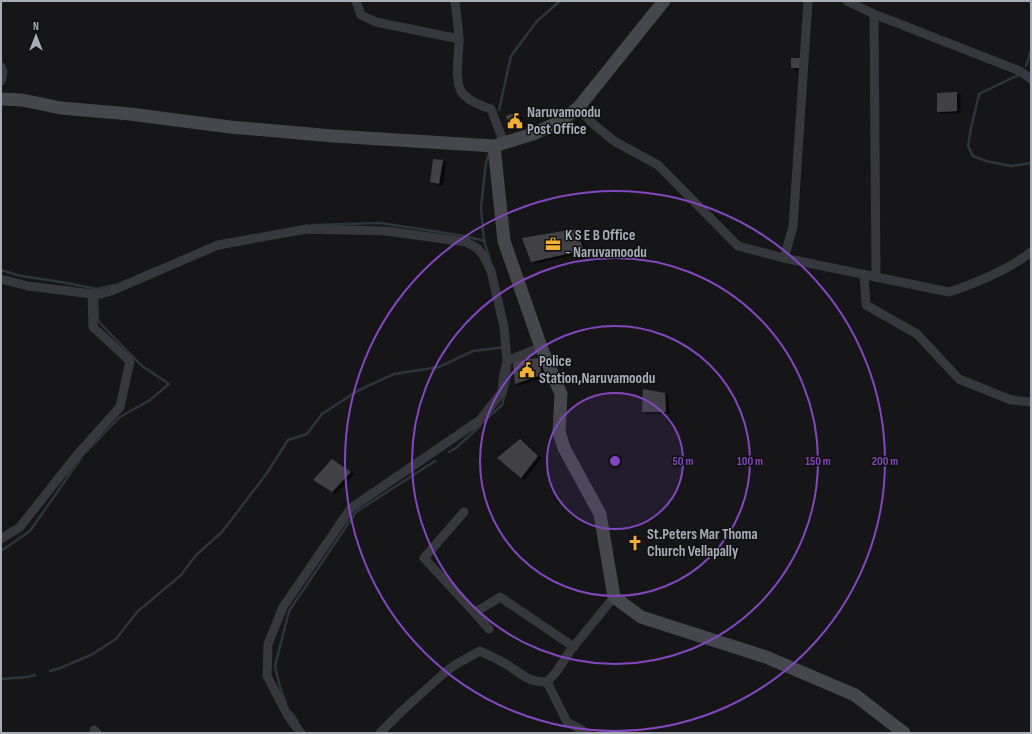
<svg xmlns="http://www.w3.org/2000/svg" width="1032" height="734" font-family="'Sofia Sans Condensed',sans-serif">
<defs>
<filter id="shadow"><feDropShadow dx="3.5" dy="2" stdDeviation="0" flood-color="#0009"/></filter>
</defs>
<rect width="100%" height="100%" fill="#161618"/>
<g fill="none" stroke-linecap="round" stroke-linejoin="round">
<g stroke="#2c353c" stroke-width="2.5">
<polyline points="1026,66 1031,51"/>
<polyline points="1018,75 979,94 971,128 968,146 973,156 986,161 1011,166 1031,163"/>
<polyline points="499,110 511,56 537,21 560,1"/>
<polyline points="312,225 380,223 465,236 484,241 490,260"/>
<polyline points="484,241 481,208 486,162 489,154"/>
<polyline points="1,270 21,276 61,282 97,289 114,285"/>
<polyline points="484,421 502,405 509,381 510,367"/>
<polyline points="449,452 456,448 481,425"/>
<polyline points="1,551 30,531 83,455 120,417 150,400 169,384 142,366 98,321 97,296"/>
<polyline points="50,671 60,668 91,655 116,639 137,612 181,575 196,555 222,532 267,473 288,440 307,434 322,414 357,391 394,374 439,367 473,351 505,347"/>
<polyline points="1,679 27,677 35,675"/>
<polyline points="286,703 280,687 275,666 289,611 356,512 435,461"/>
<polyline points="290,711 298,721"/>
</g>
</g>
<g fill="#404145" filter="url(#shadow)">
<rect x="791" y="58" width="10" height="10"/>
<polygon points="957,92 957,111 937,112 937,93"/>
<polygon points="517,113 523,125 511,128 506,117 508,115"/>
<polygon points="433,159 443,160 439,184 430,182"/>
<polygon points="575,229 584,250 531,262 522,238"/>
<polygon points="540,358 541,375 515,384 513,364 515,360"/>
<polygon points="643,389 665,393 666,412 642,412"/>
<polygon points="520,439 538,456 521,478 497,458"/>
<polygon points="332,459 351,472 332,492 313,480"/>
</g>
<g fill="none" stroke-linecap="round" stroke-linejoin="round">
<g stroke="#37383d" stroke-width="9">
<polyline points="356,1 361,15 376,22 459,39"/>
<path d="M455 1C456 14 459 28 459 41 459 55 453 85 464 95 471 102 481 106 491 109L504 143"/>
<polyline points="847,1 874,14 1020,71 1031,79"/>
<polyline points="874,14 876,277"/>
<polyline points="1,67 3,72 1,81"/>
<polyline points="578,108 592,123 614,141 658,165 738,246 784,258 793,227 808,1"/>
<path d="M784 258 949 292C976 283 1008 270 1031 252"/>
<polyline points="864,274 866,305 917,334 959,379 1011,400 1031,402"/>
<polyline points="1,279 28,286 92,294"/>
<polyline points="464,512 424,558 474,612 479,610 500,597 565,641 574,647"/>
<polyline points="1,539 20,527 76,456 120,407 130,361 93,327 92,294 101,294 111,291 218,245 307,229 386,231 466,242 477,248 483,255 491,271 504,327 507,361"/>
<polyline points="474,612 489,629"/>
<polyline points="547,682 567,722 587,733"/>
<polyline points="94,730 97,733"/>
<polyline points="301,733 288,716 267,676 268,644 283,607 351,508 480,420 502,392 503,378 507,361 541,347"/>
<path d="M380 733 402 711 442 675 453 666 480 651C490 656 500 660 509 666 523 675 528 682 547 682L557 671 570 651 614 597"/>
</g>
<g stroke="#45474d" stroke-width="13">
<polyline points="1,99 22,100 61,108 130,114 230,127 333,136 494,146 533,134 559,122 578,108 664,1"/>
<polyline points="494,146 504,241 541,347 561,394 559,432 564,448 600,514 614,597 641,617 766,657 855,695 904,733"/>
</g>
</g>
<circle cx="615" cy="461" r="68" fill="#8446be" fill-opacity=".12"/>
<g fill="none" stroke="#8446be" stroke-width="2">
<circle cx="615" cy="461" r="68"/>
<circle cx="615" cy="461" r="135"/>
<circle cx="615" cy="461" r="203"/>
<circle cx="615" cy="461" r="270"/>
</g>
<defs>
<g id="civic-bare" transform="scale(1.2)"><path d="M-.6-6.5H3V-4.5H.6V-3L4-1V1h2V6H-6V1h2V-1L-.6-3ZM-1.2 2.5V6h2.4V2.5Z" fill="#f2b134" stroke="#111113" stroke-width="2.5" paint-order="stroke"/></g>
<g id="office-bare" transform="scale(1.2)"><path d="M-6-3h4V-5.5h4V-3h4V5H-6ZM-1-4.5V-3h2v-1.5ZM-6 0V1H6V0Z" fill="#f2b134" stroke="#111113" stroke-width="2.5" paint-order="stroke"/></g>
<g id="church-bare" transform="scale(1.2)"><path d="M-1.2-6h2.4v3.5h3.3v2.4h-3.3V6h-2.4V-.1h-3.3v-2.4h3.3Z" fill="#f2b134" stroke="#111113" stroke-width="2.5" paint-order="stroke"/></g>
</defs>
<g fill-rule="evenodd">
<use href="#civic-bare" x="515" y="121"/>
<use href="#office-bare" x="553" y="244"/>
<use href="#civic-bare" x="527" y="370"/>
<use href="#church-bare" x="635" y="543"/>
</g>
<g text-anchor="middle" stroke-width="3" stroke-linejoin="round" paint-order="stroke">
<g font-size="15" font-weight="bold" fill="#a8adb8" stroke="#111113" text-anchor="start">
<text x="527" y="117">Naruvamoodu<tspan x="527" dy="17">Post Office</tspan></text>
<text x="565" y="240">K S E B Office<tspan x="565" dy="17">- Naruvamoodu</tspan></text>
<text x="539" y="366">Police<tspan x="539" dy="17">Station,Naruvamoodu</tspan></text>
<text x="647" y="539">St.Peters Mar Thoma<tspan x="647" dy="17">Church Vellapally</tspan></text>
</g>
</g>
<circle cx="615" cy="461" r="6" fill="#8446be" stroke="#111113" stroke-width="2"/>
<g font-size="12" text-anchor="middle" font-weight="bold" fill="#8446be" stroke="#111113" stroke-width="3" stroke-linejoin="round" paint-order="stroke">
<text x="683" y="465">50 m</text>
<text x="750" y="465">100 m</text>
<text x="818" y="465">150 m</text>
<text x="885" y="465">200 m</text>
</g>
<rect width="1032" height="734" fill="none" stroke="#a8adb8" stroke-width="4"/>
<g transform="translate(36 36)" stroke="#111113" stroke-width="3" paint-order="stroke">
<path d="M0-3L7 15L0 10L-7 15Z" fill="#a8adb8"/>
<text y="-6" font-size="11" font-weight="bold" text-anchor="middle" fill="#a8adb8">N</text>
</g>
</svg>
